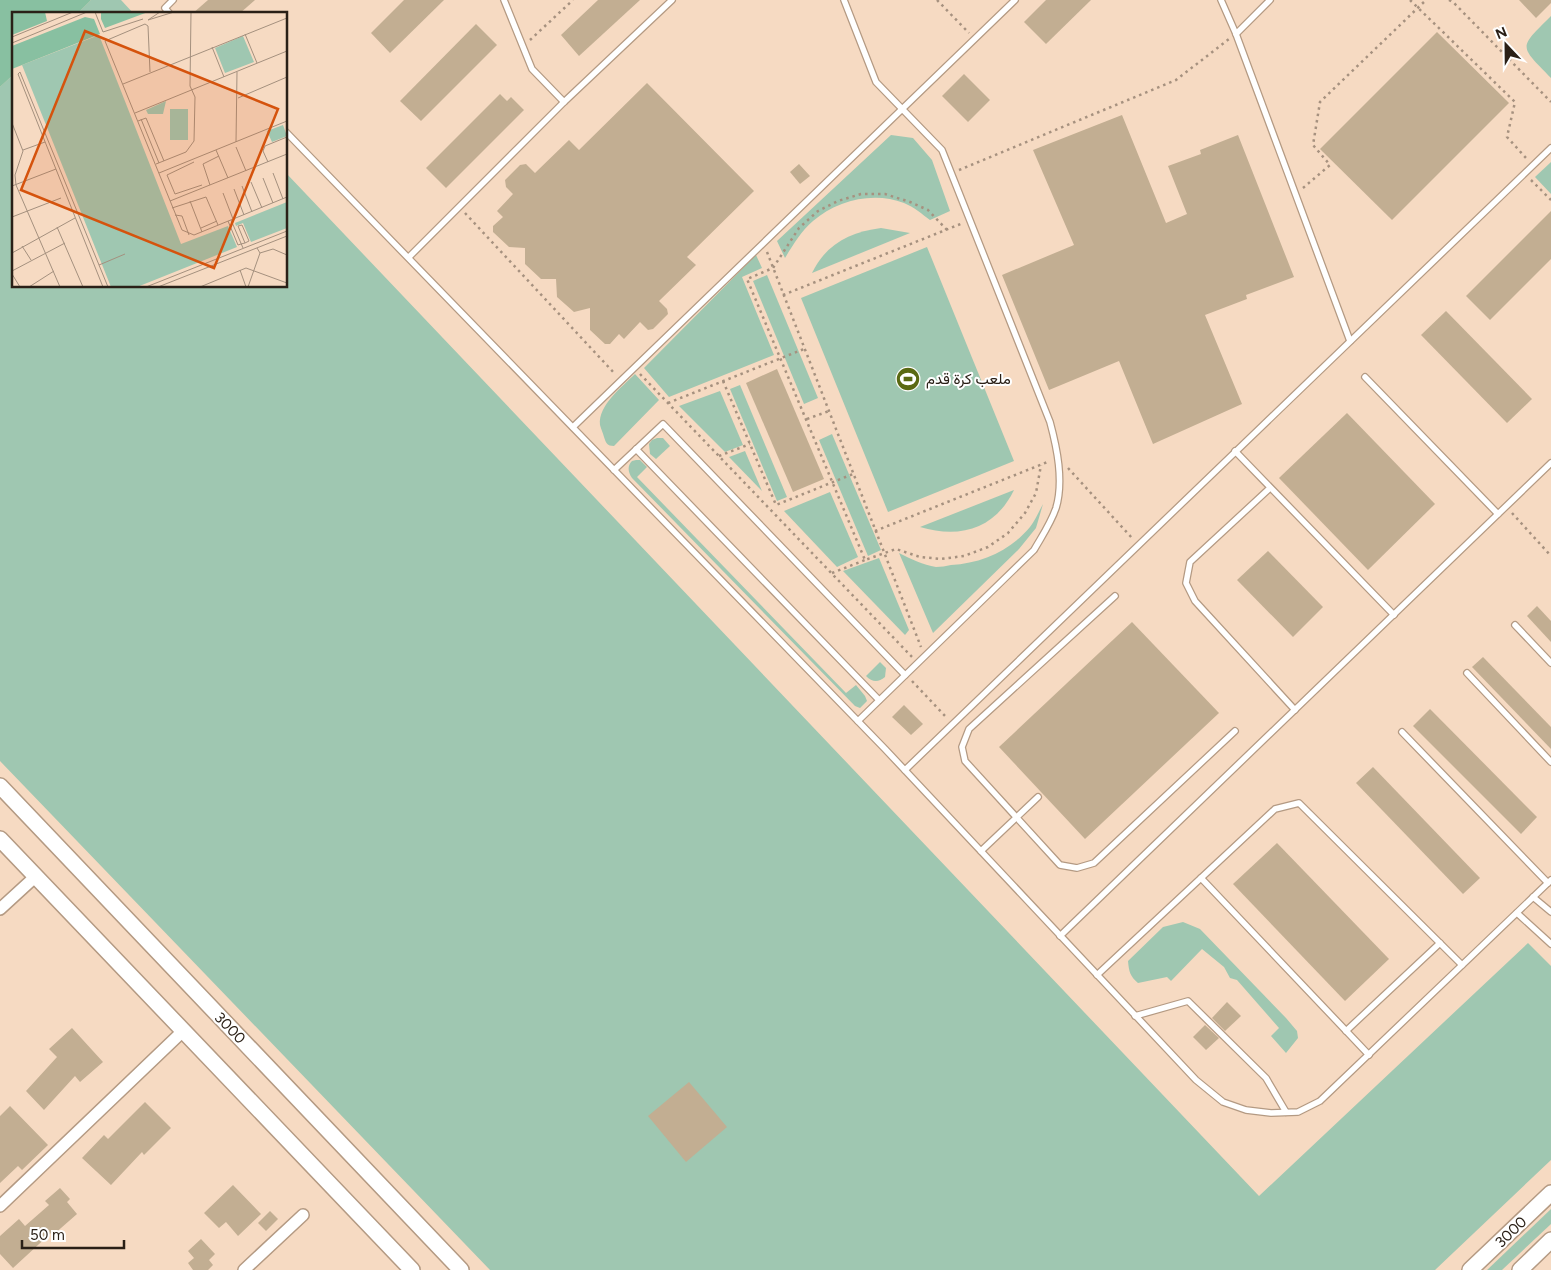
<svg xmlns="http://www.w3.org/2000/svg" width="1551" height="1270" font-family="Figtree,Vazirmatn,sans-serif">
<rect width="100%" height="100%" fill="#f6dac2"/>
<g fill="#9fc7b1">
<polygon points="91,0 121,0 134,14 77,14"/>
<path d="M1551 16V78C1519 45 1518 49 1551 16Z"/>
<polygon points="14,74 14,286 286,286 286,173 1259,1196 1528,943 1551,966 1551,1160 1435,1270 490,1270 0,761 0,87"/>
<path d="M891 135 913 138 932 160 950 211 930 220C922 214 914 207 904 203 874 191 837 200 813 221 801 231 793 245 785 258L777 241Z"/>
<polygon points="1551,162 1551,194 1535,177"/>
<path d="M881 228 910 233 812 273C826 244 850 232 881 228Z"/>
<polygon points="927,247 1014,461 888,512 801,298"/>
<polygon points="756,255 762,268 742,277 774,355 669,397 644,368"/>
<polygon points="767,275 818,398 804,404 753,281"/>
<path d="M635 374 659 400 614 446C607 446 606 443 604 437 603 433 601 429 600 425 598 405 622 387 635 374Z"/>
<polygon points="740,385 787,497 777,501 730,389"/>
<polygon points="720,391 743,445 725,452 679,406"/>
<polygon points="832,434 881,550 868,556 819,440"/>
<polygon points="657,438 663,438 670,446 656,459 650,454 649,444 652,440"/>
<polygon points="745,451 762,491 729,457"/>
<path d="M636 460H640L647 467 637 477 846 693 856 685 865 696 867 701 860 708 855 706 632 478C628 472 627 466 632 461Z"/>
<path d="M1014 490C995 529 960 539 920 527Z"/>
<polygon points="830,492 858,557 837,567 784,511"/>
<path d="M1043 504 1036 528 1019 549 933 633 899 553C911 559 923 565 936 567 941 567 946 566 951 565 982 563 1010 551 1030 527 1035 521 1039 511 1043 504Z"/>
<polygon points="879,558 909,630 905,635 843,571"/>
<path d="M880 662 886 668 885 677C878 683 872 682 866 676Z"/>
<path d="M1183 922 1200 929 1286 1018 1297 1031 1298 1038 1286 1053 1271 1036 1279 1028 1237 980 1230 978 1224 967 1202 949 1171 981 1167 977 1138 983C1130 976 1129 972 1128 961L1163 927Z"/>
<polygon points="1551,1209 1551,1224 1502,1270 1487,1270"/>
</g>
<polygon fill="#88c0a1" points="0,0 91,0 77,14 14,14 14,74 0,87"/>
<g fill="#c2ae92">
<polygon points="208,0 255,0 239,14 192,14"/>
<polygon points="404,0 444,0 390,53 371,33"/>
<polygon points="598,0 640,0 579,56 561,35"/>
<polygon points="1046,0 1091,0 1046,44 1024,22"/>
<polygon points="1519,0 1551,0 1551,3 1536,18"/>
<polygon points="476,24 497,45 421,121 400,101"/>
<polygon points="1437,32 1509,103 1392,220 1320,149"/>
<polygon points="964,74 990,100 968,122 942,96"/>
<polygon points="647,83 754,191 687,257 696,265 659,301 667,309 668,314 653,329 648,330 640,322 624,339 619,334 610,344 605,344 590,330 590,308 574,312 557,297 556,279 541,279 525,264 525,248 509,247 493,232 493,226 503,217 497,211 513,194 506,187 505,180 520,165 526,164 535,173 569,140 579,150"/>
<polygon points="500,94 507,101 511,97 524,110 446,188 426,168"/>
<polygon points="1122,115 1166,223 1187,214 1168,166 1201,154 1200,150 1238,135 1294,277 1246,295 1247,299 1205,315 1242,404 1153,444 1119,361 1049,390 1002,275 1074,245 1033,150"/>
<polygon points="799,164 810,176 800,184 790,172"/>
<polygon points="1551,211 1551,259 1490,320 1466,296"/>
<polygon points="1446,311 1532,399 1507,423 1421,335"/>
<polygon points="777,369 824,479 793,492 746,383"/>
<polygon points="1347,413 1435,504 1368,570 1279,478"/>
<polygon points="1268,551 1323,607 1293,637 1237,580"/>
<polygon points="1537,606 1551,621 1551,642 1527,616"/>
<polygon points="1132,622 1219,713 1085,839 999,747"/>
<polygon points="1483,657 1551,727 1551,749 1472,667"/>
<polygon points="904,705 923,724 911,735 892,717"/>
<polygon points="1430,709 1537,817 1521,834 1413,726"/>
<polygon points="1373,767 1480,878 1463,894 1356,783"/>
<polygon points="1277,843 1389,959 1345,1001 1233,884"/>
<polygon points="1227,1002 1241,1016 1225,1031 1212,1018"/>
<polygon points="1205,1025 1219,1038 1206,1050 1193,1037"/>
<polygon points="72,1028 103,1062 80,1082 75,1076 44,1110 26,1091 57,1057 49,1049"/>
<polygon points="689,1082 727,1127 686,1162 648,1116"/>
<polygon points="145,1102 171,1128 144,1155 142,1152 111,1185 82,1158 104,1135 108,1139"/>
<polygon points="10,1106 48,1145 22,1170 18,1166 0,1183 0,1116"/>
<polygon points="233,1185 261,1214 238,1236 226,1222 219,1228 204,1213"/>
<polygon points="60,1188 70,1199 67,1202 77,1214 53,1235 51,1233 13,1268 0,1254 0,1236 19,1219 25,1226 49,1205 45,1201"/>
<polygon points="270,1211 278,1219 266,1231 258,1223"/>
<polygon points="201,1239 215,1254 209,1260 213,1265 208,1270 193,1270 188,1263 194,1258 188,1251"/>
</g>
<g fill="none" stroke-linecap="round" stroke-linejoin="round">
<g stroke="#b49a83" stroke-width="8">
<g id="service">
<polyline points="504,0 532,69 564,102"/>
<path d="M844 0 876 82 942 150 1050 422C1057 448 1064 481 1056 508 1051 523 1042 536 1034 550L858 721"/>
<polyline points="1221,0 1236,34 1350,341"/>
<polyline points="170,14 165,8 173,0"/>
<polyline points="1236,34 1270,0"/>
<polyline points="286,132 885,749 1196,1080 1223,1102 1246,1110 1271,1113 1298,1112 1320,1101 1551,880"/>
<polyline points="409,257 564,102 672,0"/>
<polyline points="1365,377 1498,514"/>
<polyline points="573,427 1015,0"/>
<polyline points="636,449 879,700"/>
<polyline points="1235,451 1394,615"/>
<polyline points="614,470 663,424 905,675"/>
<polyline points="1270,488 1190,562 1186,583 1195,601 1295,710"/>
<polyline points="1115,596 969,729 962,747 965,761 1060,865 1077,868 1094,863 1235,731"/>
<polyline points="1515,625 1551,663"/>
<polyline points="1467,673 1551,762"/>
<polyline points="1402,732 1548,883"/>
<polyline points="905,770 1551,148"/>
<polyline points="981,851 1038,797"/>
<polyline points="1201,878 1369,1055"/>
<polyline points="1533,897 1551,912"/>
<polyline points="1517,913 1551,944"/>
<polyline points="1060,936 1551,463"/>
<polyline points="1097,975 1275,809 1299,803 1462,965"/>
<polyline points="1135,1016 1188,1001 1266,1078 1286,1112"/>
<polyline points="1346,1031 1440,943"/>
</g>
</g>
<g stroke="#b49a83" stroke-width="14">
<g id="minor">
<polyline points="0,909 36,876"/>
<polyline points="0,1206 183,1031"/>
<polyline points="244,1270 303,1215"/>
</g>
</g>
<g stroke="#b49a83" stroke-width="18">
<g id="tertiary">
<polyline points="0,786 461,1270"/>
<polyline points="0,839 412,1270"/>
<polyline points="1470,1270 1551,1193"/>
<polyline points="1520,1270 1551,1240"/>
</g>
</g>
<g stroke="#a6917f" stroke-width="2.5" stroke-dasharray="2.5 4" stroke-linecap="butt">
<polyline points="937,0 969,33"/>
<polyline points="1410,0 1515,102 1507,137 1526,158"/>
<polyline points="1449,0 1454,3 1551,102"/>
<polyline points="530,40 573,0"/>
<polyline points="959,170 1176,80 1229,39"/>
<polyline points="1531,180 1551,200"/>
<polyline points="1303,188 1330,165 1313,145 1320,102 1426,0"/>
<polyline points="465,213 615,374"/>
<polyline points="947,230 928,210 910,202 885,194 861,194 838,201 818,211 799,228 773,268 747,279 865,560 896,549 920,557 941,559 964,556 988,547 1008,533 1025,513 1036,493 1041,465"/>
<polyline points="767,252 921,647"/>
<polyline points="783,295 963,223"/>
<polyline points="640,374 912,657"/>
<polyline points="723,381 776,505 853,474"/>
<polyline points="668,403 804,349"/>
<polyline points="807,419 829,411"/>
<polyline points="719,456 750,444"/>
<polyline points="1068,468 1132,538"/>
<polyline points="1512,513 1551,556"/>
<polyline points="875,531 1050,461"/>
<polyline points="832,573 865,560"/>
<polyline points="912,681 946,717"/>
</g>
<use href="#service" stroke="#fff" stroke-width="5.5"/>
<use href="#minor" stroke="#fff" stroke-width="11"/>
<use href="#tertiary" stroke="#fff" stroke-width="15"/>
</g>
<defs>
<g id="stadium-disc" transform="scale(1.25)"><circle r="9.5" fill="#5a6912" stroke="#fff"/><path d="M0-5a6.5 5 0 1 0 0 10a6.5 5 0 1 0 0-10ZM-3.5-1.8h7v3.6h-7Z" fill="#fff"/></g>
</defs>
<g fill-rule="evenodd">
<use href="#stadium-disc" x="908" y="379"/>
</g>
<g text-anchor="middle" stroke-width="4" stroke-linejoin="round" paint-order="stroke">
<g font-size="15" fill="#2a2017" stroke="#fff" text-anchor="start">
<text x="926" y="384">ملعب كرة قدم</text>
</g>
<g font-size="15" fill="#2a2017" stroke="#fff">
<text transform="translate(230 1028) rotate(46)" y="5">3000</text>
<text transform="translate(1511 1232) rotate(-44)" y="5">3000</text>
</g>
</g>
<g transform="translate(12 12)">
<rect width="275" height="275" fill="#f6dac2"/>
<path d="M87 23 169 232 216 214 225 235 125 275H99L10 53ZM231 24 242 50 213 61 203 36ZM154 89 151 102H136L134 98ZM158 97H176V128H158ZM271 113 275 124 260 130 255 119ZM275 190V216L239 230 231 211 224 214 223 211Z" fill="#9fc7b1"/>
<path d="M0 0H33L35 9 0 23ZM136 0 93 16 89 7V1ZM73 5 82 7 88 22 0 57V34Z" fill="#88c0a1"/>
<path fill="none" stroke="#a4907e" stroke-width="1" d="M83 0 91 20 131 7M148 0 136 8 162 0M233 22 245 51M0 25 61 0M0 31 75 0M200 35 212 65M138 60 136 14 133 12 93 29 170 218 182 223 275 185M111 72 275 6M226 86 275 65M123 101 275 39M129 107 147 151M126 109 134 106 152 149M0 111 11 139 3 163 4 173 48 275M224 130 225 60M224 135 234 159M11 138 33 130M204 138 216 166M182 150 155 163 163 182 190 173M256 150 251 139 253 134 275 125M144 152 174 140 182 129 183 85 178 74 179 0M147 161 275 109M261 161 271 187M251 166 261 191M239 170 250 196M198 173 191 152 207 144M0 174 44 157M230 174 240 200M222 177 232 203M211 181 221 207M158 189 275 142M178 189 190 220M160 196 194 185 206 213M163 203 170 204 177 223M0 205 49 186M219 208 231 236M216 209 226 233M45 215 71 275M189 216 205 209M226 233 229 232 233 231 237 229 230 213 226 214 233 231M10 234 19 248M0 241 63 206M248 241 261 237 275 243M87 253 113 242M228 258 234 275M0 259 53 231M0 262 8 275M17 275 42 259M91 275 6 62 8 60 96 275M134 275 275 219M146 275 275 224M188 275 234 256 275 271M236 275 248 241 245 236"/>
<path fill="#d5530d" fill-opacity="0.15" stroke="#d5530d" stroke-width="2.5" d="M73 19 266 97 202 256 9 178Z"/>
<rect width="275" height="275" fill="none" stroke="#2a2017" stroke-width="2.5"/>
</g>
<g transform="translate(1506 45) rotate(338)" stroke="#ffffff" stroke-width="4" paint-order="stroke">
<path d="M0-4L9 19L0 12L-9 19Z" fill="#2a2017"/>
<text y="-8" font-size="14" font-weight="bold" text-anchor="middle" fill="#2a2017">N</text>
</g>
<path d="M22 1240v8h102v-8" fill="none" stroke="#2a2017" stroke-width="2.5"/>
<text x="30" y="1240" font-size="15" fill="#2a2017" stroke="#ffffff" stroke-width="4" paint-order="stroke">50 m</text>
</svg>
